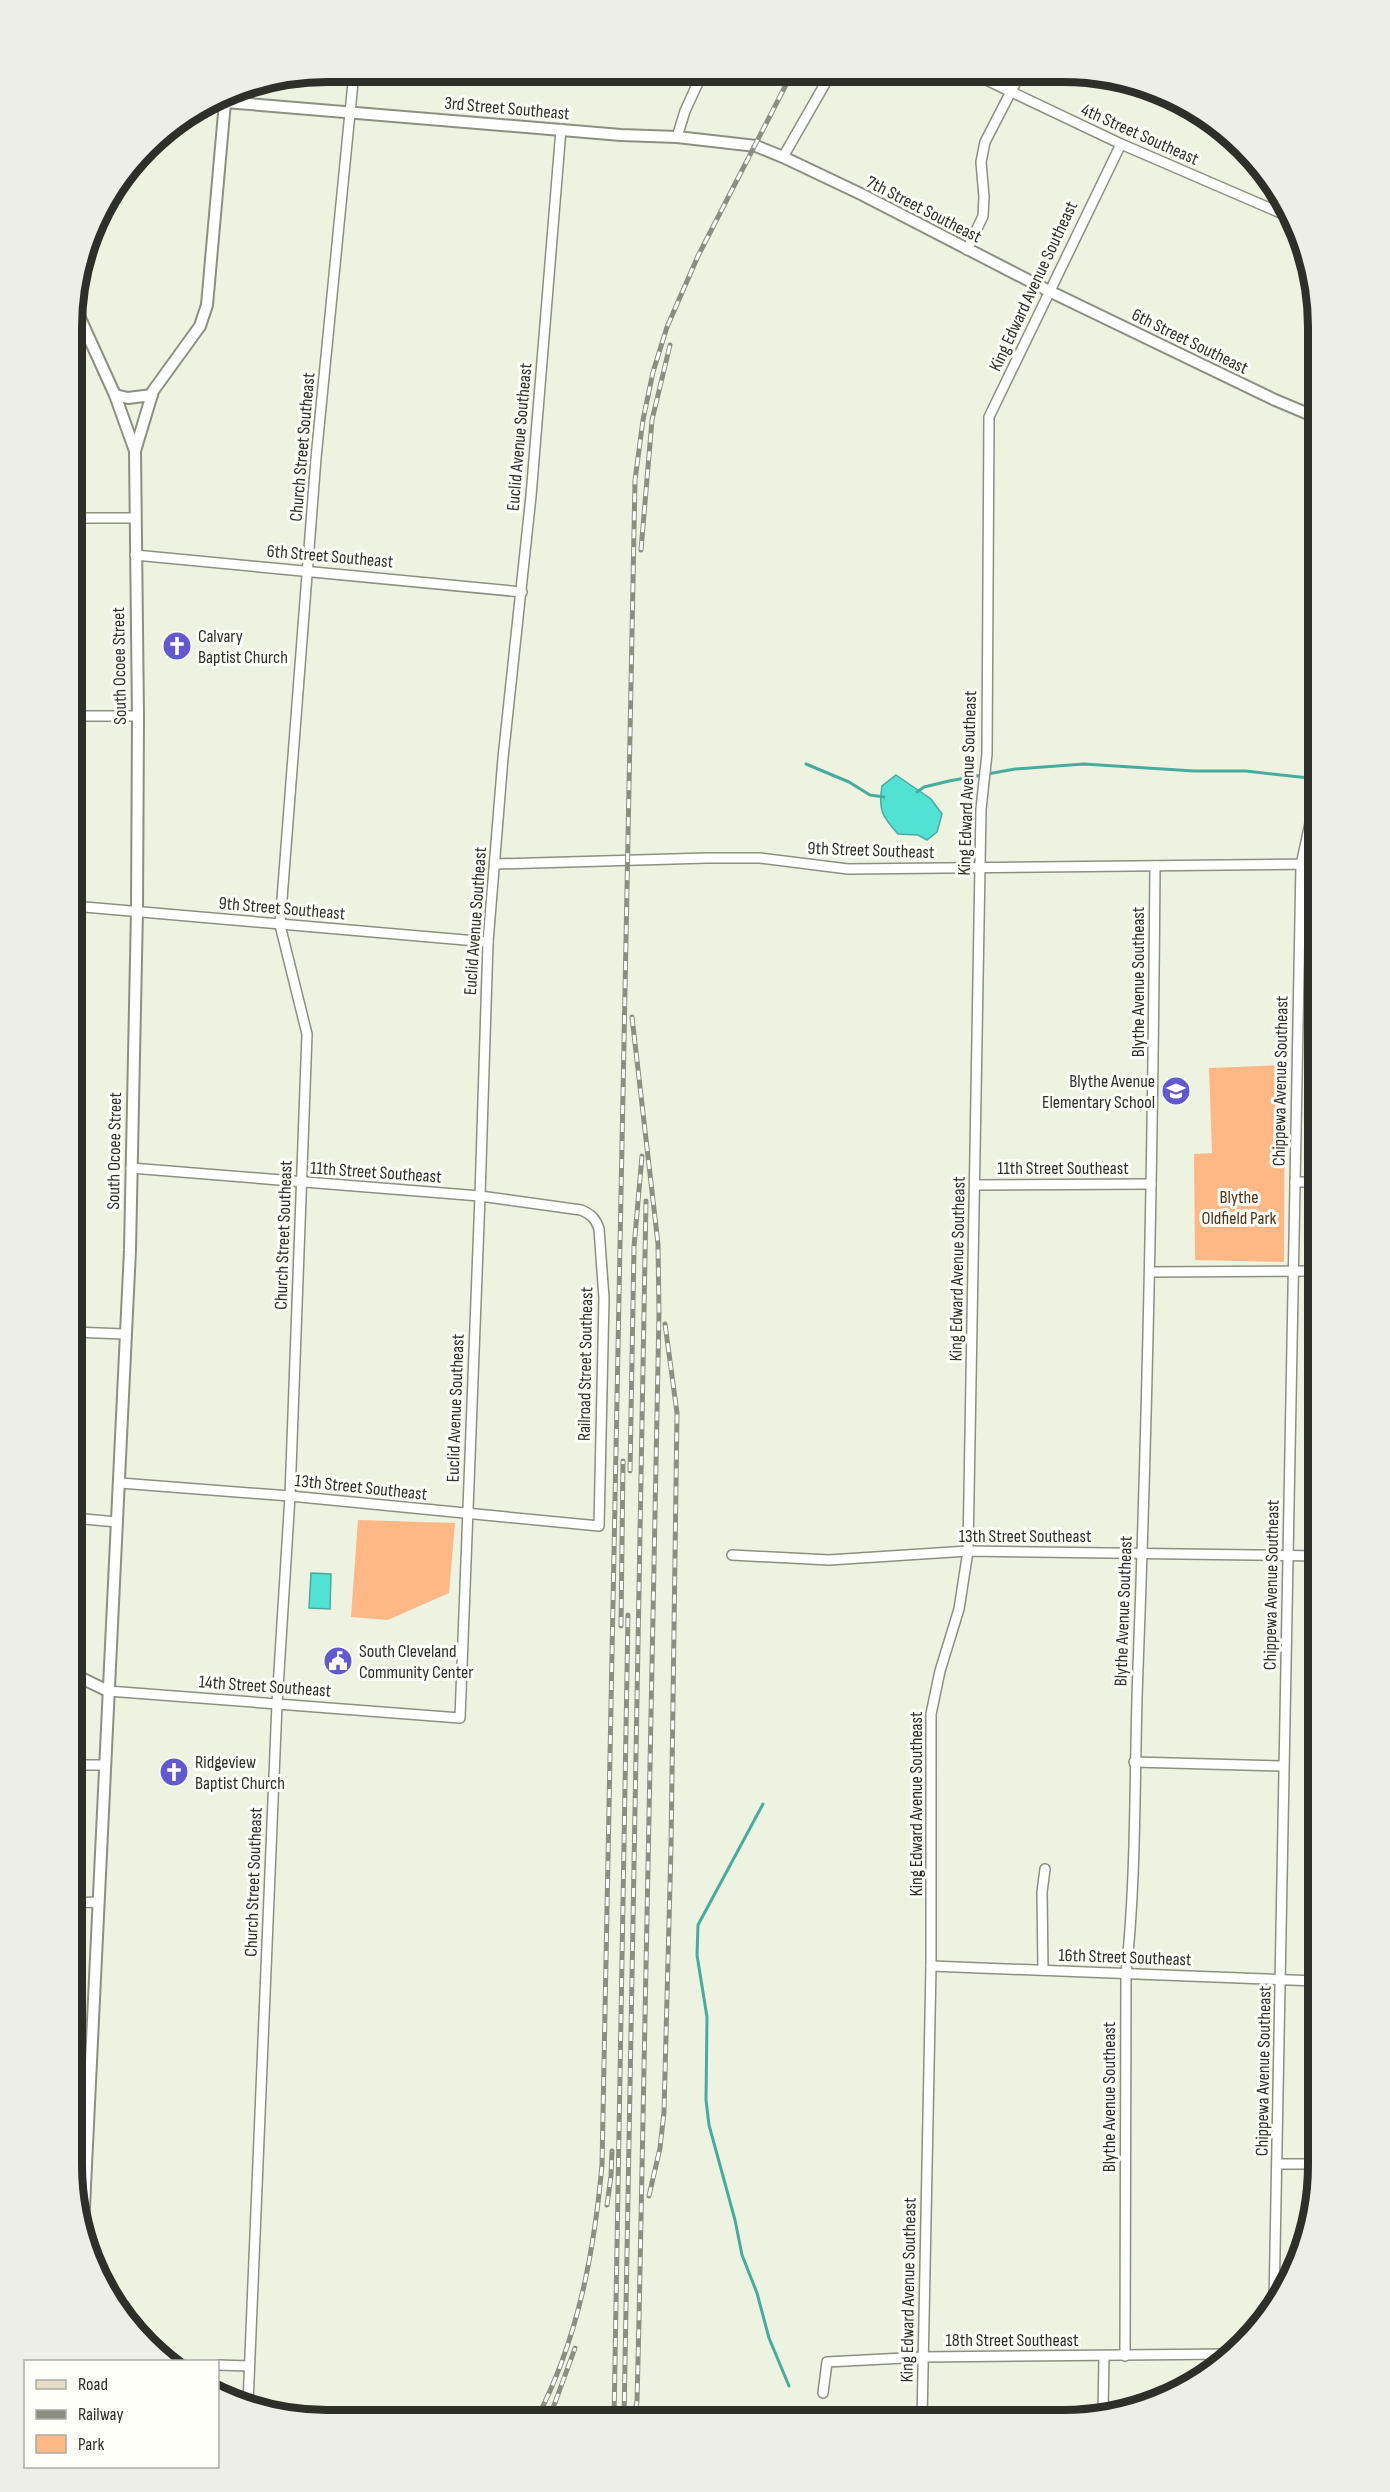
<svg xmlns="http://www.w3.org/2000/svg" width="1390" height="2492" font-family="'Sofia Sans Condensed',sans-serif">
<rect width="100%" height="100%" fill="#eef3e1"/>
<g fill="#feb886">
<polygon points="1285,1065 1284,1262 1195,1260 1194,1154 1212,1153 1209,1068"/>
<polygon points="358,1520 455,1523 449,1593 388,1620 351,1617"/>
</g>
<g fill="#51e2d3" stroke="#46aca0" stroke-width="1.5">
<path d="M896 775 931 799 942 814 937 832 927 840 918 835 898 834C882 816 878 810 882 786Z"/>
<polygon points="311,1573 331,1574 330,1609 309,1608"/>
</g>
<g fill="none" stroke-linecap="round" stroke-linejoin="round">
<g stroke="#46aca0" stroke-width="3">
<polyline points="806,764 849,782 870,795 884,797"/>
<polyline points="917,792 924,787 949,781 1015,769 1084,764 1194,771 1246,771 1318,779"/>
<polyline points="763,1804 698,1925 697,1955 707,2017 706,2100 709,2125 735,2220 742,2255 757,2293 769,2338 789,2386"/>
</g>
<g stroke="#8b9080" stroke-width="12">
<g id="minor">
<polyline points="978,76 1121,144 1290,217"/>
<polyline points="677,137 685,111 702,74"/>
<polyline points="783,157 830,75"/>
<polyline points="967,250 983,216 984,197 981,162 985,142 1019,76"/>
<polyline points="74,518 135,518"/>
<polyline points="135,555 522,592"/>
<polyline points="74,716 138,716"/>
<polyline points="495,864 707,858 760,858 848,869 1318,864"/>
<polyline points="73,906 488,942"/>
<polyline points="1295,1182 1318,1182"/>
<polyline points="975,1185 1151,1184"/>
<polyline points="1150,1272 1318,1271"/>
<polyline points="73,1332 124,1334"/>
<path d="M120 1483 290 1496 599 1526 604 1298 599 1229C596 1219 591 1214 581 1210L480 1196 131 1168"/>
<polyline points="73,1518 117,1522"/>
<polyline points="732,1555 829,1560 968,1551 1318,1556"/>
<polyline points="108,1691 460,1718 480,1196 488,942 503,758 531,496 561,129"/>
<polyline points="1134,1762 1283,1766"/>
<polyline points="72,1765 103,1765"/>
<polyline points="72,1903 97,1902"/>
<polyline points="931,1966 1317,1981"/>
<polyline points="1043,1970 1042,1892 1045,1869"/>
<polyline points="1278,2164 1317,2164"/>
<polyline points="1274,2305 1301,865 1318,786"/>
<path d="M1125 2356 1126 1974C1137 1873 1134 1770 1138 1668 1148 1401 1153 1134 1155 866"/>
<polyline points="218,2365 249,2366"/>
<polyline points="823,2393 827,2362 923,2357 1229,2354"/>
<polyline points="248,2404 277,1704 290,1496 307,1034 280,925 316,458 354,72"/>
<polyline points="1103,2413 1104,2357"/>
<polyline points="922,2420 931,1966 931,1714 940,1671 959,1609 968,1551 981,809 987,754 989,417 1121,144"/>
</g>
</g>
<g stroke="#8b9080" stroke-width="14">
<g id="tertiary">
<polyline points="74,305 115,395 135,451"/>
<polyline points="115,395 128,398 152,395"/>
<polyline points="73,1674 108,1691"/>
<polyline points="83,2228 130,1250 137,910 138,716 135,451 153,391 200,326 207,305 225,102 621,135 677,137 756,146 783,157 863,195 1049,291 1275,400 1318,418"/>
</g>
</g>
<g stroke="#8b9080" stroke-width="15">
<polyline id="secondary" points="215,101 225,102 226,94"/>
</g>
<use href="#minor" stroke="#fff" stroke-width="9"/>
<use href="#tertiary" stroke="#fff" stroke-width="10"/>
<use href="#secondary" stroke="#e4dcc5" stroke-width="12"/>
<g stroke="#8b8f82" stroke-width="5">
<g id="rail">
<polyline points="641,550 652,420 670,345"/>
<polyline points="632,1017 658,1244 659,1313 639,2320 637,2401 634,2419"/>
<polyline points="630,1471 634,1247 642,1156"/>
<polyline points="621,1626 623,1461"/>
<polyline points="649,2196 660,2148 664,2112 671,1846 677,1413 665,1324"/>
<polyline points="607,2205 611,2176 612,2151"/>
<path d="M537 2418C578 2339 594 2253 602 2165L635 480 643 420 653 372 667 327 698 256 791 75"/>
<polyline points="549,2419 575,2348"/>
<polyline points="614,2419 628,1615"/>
<polyline points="624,2419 646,1201"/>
</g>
</g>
<use href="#rail" stroke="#fdfff8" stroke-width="3" stroke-dasharray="9" stroke-linecap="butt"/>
</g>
<defs>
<g id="church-disc" transform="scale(1.5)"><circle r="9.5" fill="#6258d0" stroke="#fdfff8"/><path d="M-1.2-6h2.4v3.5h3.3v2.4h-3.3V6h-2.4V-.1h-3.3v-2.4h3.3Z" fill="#fff"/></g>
<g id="school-disc" transform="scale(1.5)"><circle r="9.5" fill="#6258d0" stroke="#fdfff8"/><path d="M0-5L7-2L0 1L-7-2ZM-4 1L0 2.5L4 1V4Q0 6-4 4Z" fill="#fff"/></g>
<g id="civic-disc" transform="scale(1.5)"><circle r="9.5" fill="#6258d0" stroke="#fdfff8"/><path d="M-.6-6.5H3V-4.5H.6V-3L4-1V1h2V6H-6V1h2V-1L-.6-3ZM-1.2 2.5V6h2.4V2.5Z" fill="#fff"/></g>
</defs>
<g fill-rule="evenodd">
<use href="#church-disc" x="177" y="646"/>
<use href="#school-disc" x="1176" y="1091"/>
<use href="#civic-disc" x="338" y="1661"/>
<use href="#church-disc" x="174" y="1772"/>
</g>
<g text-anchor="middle" stroke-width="6" stroke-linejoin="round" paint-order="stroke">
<g font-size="18" fill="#2d2f28" stroke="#fdfff8">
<text transform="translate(507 108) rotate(5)" y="6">3rd Street Southeast</text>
<text transform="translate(1140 134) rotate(24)" y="6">4th Street Southeast</text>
<text transform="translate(924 209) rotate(27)" y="6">7th Street Southeast</text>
<text transform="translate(1033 286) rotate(-65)" y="6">King Edward Avenue Southeast</text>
<text transform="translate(1190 341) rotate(26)" y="6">6th Street Southeast</text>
<text transform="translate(519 437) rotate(-85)" y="6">Euclid Avenue Southeast</text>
<text transform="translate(302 447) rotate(-85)" y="6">Church Street Southeast</text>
<text transform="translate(330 556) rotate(5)" y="6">6th Street Southeast</text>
<text transform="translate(119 666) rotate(-91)" y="6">South Ocoee Street</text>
<text transform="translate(967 783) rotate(-88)" y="6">King Edward Avenue Southeast</text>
<text transform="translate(871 850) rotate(2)" y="6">9th Street Southeast</text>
<text transform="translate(282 908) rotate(5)" y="6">9th Street Southeast</text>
<text transform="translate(475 921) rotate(-86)" y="6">Euclid Avenue Southeast</text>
<text transform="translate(1138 982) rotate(-90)" y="6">Blythe Avenue Southeast</text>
<text transform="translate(1280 1081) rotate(-89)" y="6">Chippewa Avenue Southeast</text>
<text transform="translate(114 1151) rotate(-89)" y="6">South Ocoee Street</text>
<text x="1063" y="1174">11th Street Southeast</text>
<text transform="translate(376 1172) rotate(4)" y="6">11th Street Southeast</text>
<text transform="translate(283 1235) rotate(-88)" y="6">Church Street Southeast</text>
<text transform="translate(957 1269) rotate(-89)" y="6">King Edward Avenue Southeast</text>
<text transform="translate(585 1364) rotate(-89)" y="6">Railroad Street Southeast</text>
<text transform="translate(455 1408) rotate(-88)" y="6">Euclid Avenue Southeast</text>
<text transform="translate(361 1487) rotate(6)" y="6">13th Street Southeast</text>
<text x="1025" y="1542">13th Street Southeast</text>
<text transform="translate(1271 1585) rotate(-89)" y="6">Chippewa Avenue Southeast</text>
<text transform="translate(1123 1611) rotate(-88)" y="6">Blythe Avenue Southeast</text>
<text transform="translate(265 1686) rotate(4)" y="6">14th Street Southeast</text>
<text transform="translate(916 1804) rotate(-90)" y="6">King Edward Avenue Southeast</text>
<text transform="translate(253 1882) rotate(-88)" y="6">Church Street Southeast</text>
<text transform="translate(1125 1957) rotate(2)" y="6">16th Street Southeast</text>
<text transform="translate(1263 2071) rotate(-89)" y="6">Chippewa Avenue Southeast</text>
<text transform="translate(1109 2097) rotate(-90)" y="6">Blythe Avenue Southeast</text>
<text transform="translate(908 2290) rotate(-89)" y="6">King Edward Avenue Southeast</text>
<text x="1012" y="2346">18th Street Southeast</text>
</g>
<g font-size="18" fill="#2d2f28" stroke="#fdfff8" text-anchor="start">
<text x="198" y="642">Calvary<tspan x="198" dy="21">Baptist Church</tspan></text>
<text x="1155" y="1087" text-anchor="end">Blythe Avenue<tspan x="1155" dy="21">Elementary School</tspan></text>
<text x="359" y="1657">South Cleveland<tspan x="359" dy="21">Community Center</tspan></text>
<text x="195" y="1768">Ridgeview<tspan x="195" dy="21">Baptist Church</tspan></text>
</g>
<g font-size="18" fill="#513016" stroke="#fdfff8">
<text x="1239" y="1203">Blythe<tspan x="1239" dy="21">Oldfield Park</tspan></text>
</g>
</g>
<path d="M0 0H1390V2492H0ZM327 82H1063A245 245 0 0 1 1308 327V2165A245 245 0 0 1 1063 2410H327A245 245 0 0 1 82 2165V327A245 245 0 0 1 327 82Z" fill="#eceee7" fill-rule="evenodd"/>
<path fill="none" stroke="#2d2f28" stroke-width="8" d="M327 82H1063A245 245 0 0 1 1308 327V2165A245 245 0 0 1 1063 2410H327A245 245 0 0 1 82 2165V327A245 245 0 0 1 327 82Z"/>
<rect x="24" y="2360" width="195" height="108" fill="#fdfff8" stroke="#aaaca5" stroke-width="1.5"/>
<rect x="36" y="2380" width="30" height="9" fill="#e4dcc5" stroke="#aaaca5" stroke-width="1.5"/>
<text x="78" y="2390" font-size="18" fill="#2d2f28">Road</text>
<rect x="36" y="2410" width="30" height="9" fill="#8b8f82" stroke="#aaaca5" stroke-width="1.5"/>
<text x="78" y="2420" font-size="18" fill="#2d2f28">Railway</text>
<rect x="36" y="2435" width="30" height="18" fill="#feb886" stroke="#aaaca5" stroke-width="1.5"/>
<text x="78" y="2450" font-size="18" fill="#2d2f28">Park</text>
</svg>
